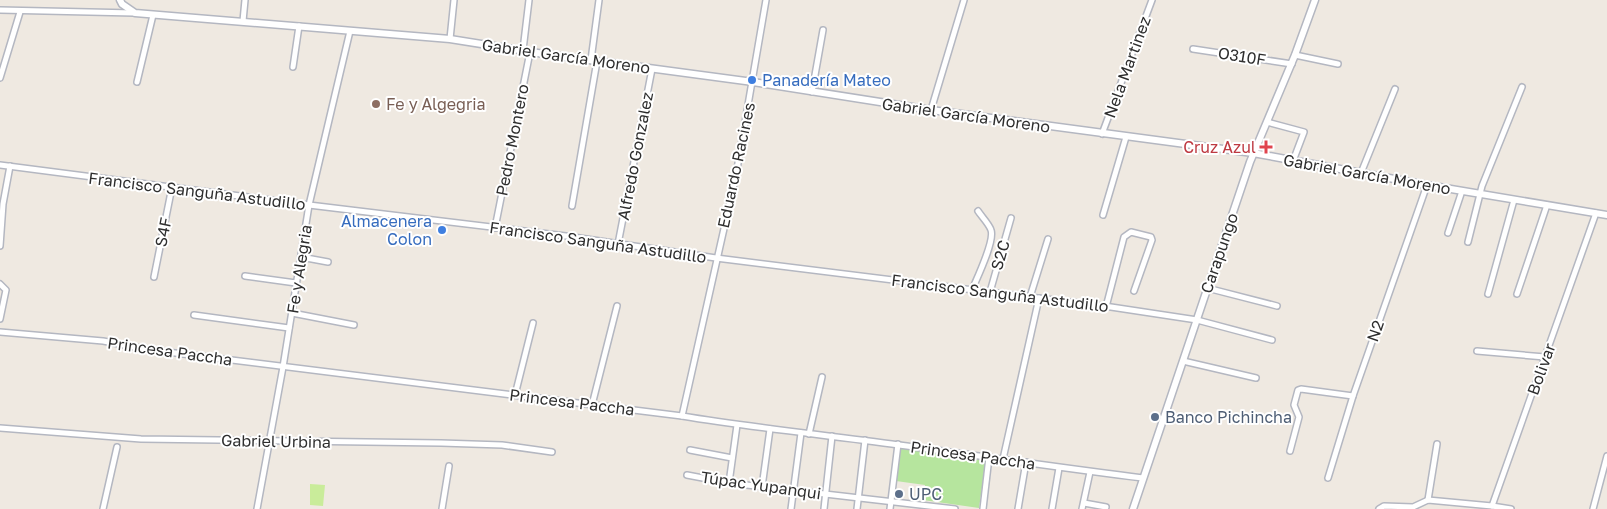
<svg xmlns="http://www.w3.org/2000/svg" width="1607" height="509" font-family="'Golos Text',sans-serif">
<rect width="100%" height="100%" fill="#efe9e1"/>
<polygon fill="#b6e59e" points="900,448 986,460 979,508 923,500 925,485 896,481"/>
<polygon fill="#c9ec9a" points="310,484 325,485 323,506 310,505"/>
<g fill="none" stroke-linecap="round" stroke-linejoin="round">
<g stroke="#b4b7c1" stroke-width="8">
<g id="minor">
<polyline points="0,10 134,13"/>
<polyline points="243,21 245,0"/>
<polyline points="450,39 454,0"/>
<polyline points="1193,49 1292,64"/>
<polyline points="523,50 529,0"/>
<polyline points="1295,55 1338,64"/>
<polyline points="591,60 599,0"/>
<polyline points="293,67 299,26"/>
<polyline points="0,78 20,12"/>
<polyline points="137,82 153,15"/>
<polyline points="812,92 823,30"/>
<polyline points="931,110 964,0"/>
<polyline points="1267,122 1304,132 1293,161"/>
<polyline points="1102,134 1152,0"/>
<polyline points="0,165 309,205 566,236 716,258 1111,307 1197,320 1272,340"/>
<polyline points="1361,173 1395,89"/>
<polyline points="572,206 597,61"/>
<polyline points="1103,215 1126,137"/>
<polyline points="495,228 530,52"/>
<polyline points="1448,233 1462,191"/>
<polyline points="1468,242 1482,186 1522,87"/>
<polyline points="618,244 652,69"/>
<polyline points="0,246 3,204 10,166"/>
<polyline points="301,257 328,262"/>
<polyline points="245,276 296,283"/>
<polyline points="154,277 172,187"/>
<polyline points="0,284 6,290 0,319"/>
<polyline points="1207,288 1277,306"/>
<path d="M972 290C977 278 995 241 991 230 989 224 982 217 978 211"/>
<polyline points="990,292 1011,218"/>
<polyline points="1488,294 1514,200"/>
<polyline points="1517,294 1547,205"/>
<polyline points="1030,297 1048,239"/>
<polyline points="1106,307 1124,237 1131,232 1151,237 1152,240 1134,291"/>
<polyline points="292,313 354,325"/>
<polyline points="194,315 289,328"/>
<path d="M0 332 103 341 151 350 682 416C754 428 827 435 899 445 981 456 1062 468 1143 478"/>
<polyline points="1477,351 1545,357"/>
<polyline points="1183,361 1256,378"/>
<polyline points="515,395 533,323"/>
<polyline points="592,405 617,306"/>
<polyline points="682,416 736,175 766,0"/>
<polyline points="0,428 141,439 441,443 502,445 552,452"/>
<polyline points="809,434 822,377"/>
<polyline points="690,450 732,458"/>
<polyline points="1290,451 1299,417 1294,405 1298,390 1301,389 1353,396"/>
<polyline points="1003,459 1039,298"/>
<polyline points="687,475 729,483 955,509"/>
<polyline points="1328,478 1353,396 1427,185"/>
<polyline points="729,483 737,425"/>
<polyline points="762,487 770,429"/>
<polyline points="1428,500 1437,444"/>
<polyline points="1084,503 1106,507"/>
<polyline points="103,509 117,447"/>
<polyline points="257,509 283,367 309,205 350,31"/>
<polyline points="442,509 449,466"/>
<polyline points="791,509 801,433"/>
<polyline points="824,509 832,436"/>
<polyline points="857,509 865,440"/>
<polyline points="890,509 898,444"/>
<polyline points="983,509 989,457"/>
<polyline points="1018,509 1026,462"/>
<polyline points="1052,509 1059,468"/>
<polyline points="1082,509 1090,472"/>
<polyline points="1379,509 1384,506 1413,507 1428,500 1492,506"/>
<polyline points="1511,509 1492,506 1596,213"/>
<polyline points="1593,509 1607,456"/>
</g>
</g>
<g stroke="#b4b7c1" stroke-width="9">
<g id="tertiary">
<polyline points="120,0 122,4 135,13 450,39 544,54 753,82 931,110 1253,153 1427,185 1607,215"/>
<polyline points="1133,509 1250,162 1295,55 1315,0"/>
</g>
</g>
<use href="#minor" stroke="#fff" stroke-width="5"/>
<use href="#tertiary" stroke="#fff" stroke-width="6"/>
</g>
<g fill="#3f7fe0" stroke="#fff" stroke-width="2">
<circle cx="752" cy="80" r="5"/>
<circle cx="442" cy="230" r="5"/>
</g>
<circle fill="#8d6e63" stroke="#fff" stroke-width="2" cx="376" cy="104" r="5"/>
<path fill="#e0444e" stroke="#fff" stroke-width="2" d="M1263.5 139.5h5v5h5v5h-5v5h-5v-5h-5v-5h5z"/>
<g fill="#5c6f8a" stroke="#fff" stroke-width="2">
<circle cx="1155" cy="417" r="5"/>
<circle cx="899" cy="494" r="5"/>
</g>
<g text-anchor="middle" stroke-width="4" stroke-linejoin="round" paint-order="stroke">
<g font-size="16" fill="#2e2e2e" stroke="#fff">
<text transform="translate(566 56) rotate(8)" y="6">Gabriel García Moreno</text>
<text transform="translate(1242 56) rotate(9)" y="6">O310F</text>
<text transform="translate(1127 67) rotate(-70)" y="6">Nela Martinez</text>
<text transform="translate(966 115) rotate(8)" y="6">Gabriel García Moreno</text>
<text transform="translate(512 140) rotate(-79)" y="6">Pedro Montero</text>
<text transform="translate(635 156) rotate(-79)" y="6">Alfredo Gonzalez</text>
<text transform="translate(736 165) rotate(-78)" y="6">Eduardo Racines</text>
<text transform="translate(1367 174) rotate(10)" y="6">Gabriel García Moreno</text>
<text transform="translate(197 191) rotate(7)" y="6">Francisco Sanguña Astudillo</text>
<text transform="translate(163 232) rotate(-79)" y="6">S4F</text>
<text transform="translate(598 242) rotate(8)" y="6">Francisco Sanguña Astudillo</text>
<text transform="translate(1219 253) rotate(-71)" y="6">Carapungo</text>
<text transform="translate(1000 255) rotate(-74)" y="6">S2C</text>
<text transform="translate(299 269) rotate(-81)" y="6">Fe y Alegria</text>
<text transform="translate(1000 293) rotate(7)" y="6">Francisco Sanguña Astudillo</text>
<text transform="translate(1375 331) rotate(-71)" y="6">N2</text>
<text transform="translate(170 351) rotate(8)" y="6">Princesa Paccha</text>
<text transform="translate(1541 369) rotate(-70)" y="6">Bolivar</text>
<text transform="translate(572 402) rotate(7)" y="6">Princesa Paccha</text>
<text transform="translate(276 441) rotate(1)" y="6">Gabriel Urbina</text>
<text transform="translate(973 455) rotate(8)" y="6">Princesa Paccha</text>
<text transform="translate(761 485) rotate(8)" y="6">Túpac Yupanqui</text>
</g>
<g font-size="16" fill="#366cbe" stroke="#fff" text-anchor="start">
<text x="762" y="86">Panadería Mateo</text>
<text x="432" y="227" text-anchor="end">Almacenera<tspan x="432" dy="18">Colon</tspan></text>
</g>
<g font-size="16" fill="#785e54" stroke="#fff" text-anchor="start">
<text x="386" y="110">Fe y Algegria</text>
</g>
<g font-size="16" fill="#be3a42" stroke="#fff" text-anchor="end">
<text x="1256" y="153">Cruz Azul</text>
</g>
<g font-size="16" fill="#4e5e75" stroke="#fff" text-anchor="start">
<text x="1165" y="423">Banco Pichincha</text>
<text x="909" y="500">UPC</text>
</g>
</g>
</svg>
